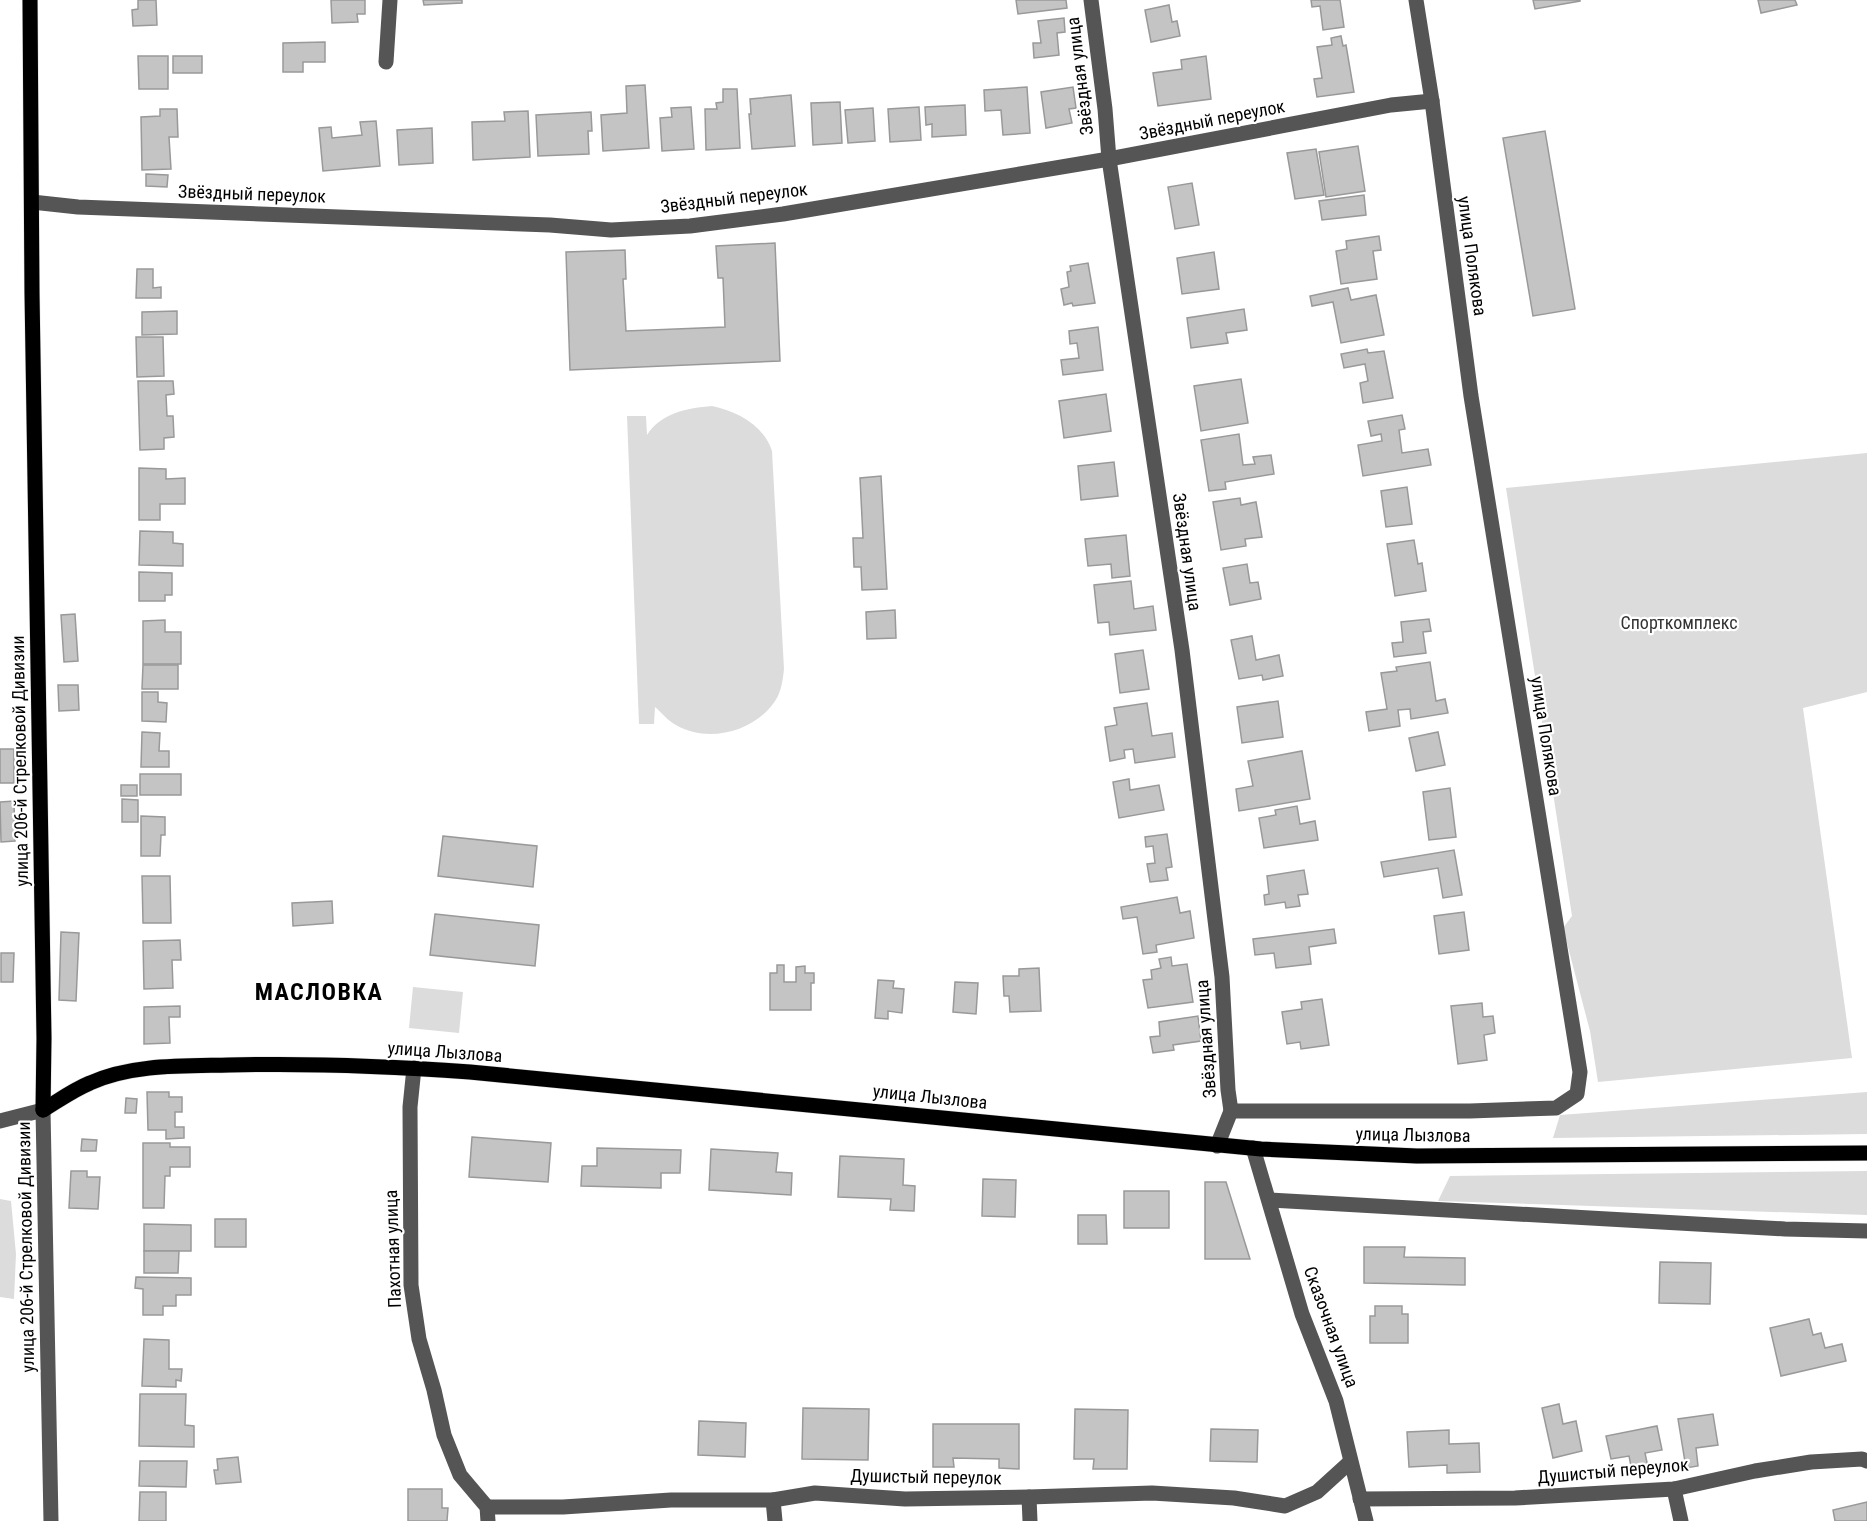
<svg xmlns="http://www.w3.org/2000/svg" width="1867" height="1521" font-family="'Roboto Condensed',sans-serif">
<rect width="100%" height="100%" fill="#fff"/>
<g fill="#dcdcdc">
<path d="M712 406C736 411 764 425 772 451L784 669C783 678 782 687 778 696 760 730 710 745 676 725 668 721 662 713 655 707L654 724H639L627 416H646L647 435C661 413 687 408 712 406Z"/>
<polygon points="1867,453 1867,692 1803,708 1852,1058 1598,1082 1590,1031 1563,928 1572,916 1506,488"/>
<polygon points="413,987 463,992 459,1033 409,1028"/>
<polygon points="1867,1092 1867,1134 1553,1138 1560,1115"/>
<polygon points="1867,1171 1867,1215 1438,1201 1450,1176"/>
<polygon points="0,1199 11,1201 16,1254 14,1299 0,1297"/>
</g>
<g fill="#c4c4c4" stroke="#999" stroke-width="1.5">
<polygon points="138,0 156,0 157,25 133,26 132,10 138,9"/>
<polygon points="331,0 365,0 365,14 357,14 358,22 332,23"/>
<polygon points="423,0 462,0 462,3 424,5"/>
<polygon points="1016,0 1066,0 1067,8 1018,14"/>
<polygon points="1311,0 1340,0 1344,27 1323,30 1320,6 1312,7"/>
<polygon points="1533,0 1580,0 1580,1 1535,9"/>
<polygon points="1758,0 1795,0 1797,5 1761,13"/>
<polygon points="1169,5 1172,22 1177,21 1180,36 1151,42 1145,10"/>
<polygon points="1064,18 1065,32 1057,33 1059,55 1034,58 1033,43 1041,43 1038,21"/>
<polygon points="1341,36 1343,46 1346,45 1354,92 1317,97 1314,79 1322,78 1317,47 1332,45 1331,38"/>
<polygon points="325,42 325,62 303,62 303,72 283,72 283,43"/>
<polygon points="138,56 168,56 168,89 139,89"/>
<rect x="173" y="56" width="29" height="17"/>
<polygon points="1206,56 1211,99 1158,106 1153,73 1182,69 1181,60"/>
<polygon points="645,85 649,148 603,151 601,115 627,113 626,86"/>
<polygon points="1027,87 1030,133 1003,135 1001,110 985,111 984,90"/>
<polygon points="1073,87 1076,108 1069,109 1072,123 1046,128 1041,92"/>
<polygon points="723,89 737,89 740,148 706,150 705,109 717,109 716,103 723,102"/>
<polygon points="791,95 795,146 752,149 749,114 751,114 750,99"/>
<polygon points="840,102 842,143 813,145 811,103"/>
<polygon points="965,105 966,135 932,137 932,124 926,125 925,107"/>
<polygon points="691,107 694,149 662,151 660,118 672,117 671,108"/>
<polygon points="919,107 921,140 890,142 888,109"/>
<polygon points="873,108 875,141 848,143 845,110"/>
<polygon points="160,109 177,109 178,137 169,137 171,169 142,170 141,117 160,116"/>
<polygon points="528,111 530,157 473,160 472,122 505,121 504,112"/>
<polygon points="591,112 592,131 588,131 589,154 538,156 536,115"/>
<polygon points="376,121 380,166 323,171 319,128 331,127 332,138 362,135 360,122"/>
<polygon points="432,128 433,163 399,165 397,130"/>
<polygon points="1545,131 1575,309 1533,316 1503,138"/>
<polygon points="1358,146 1365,191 1326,197 1319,152"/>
<polygon points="1316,149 1324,195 1295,199 1287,153"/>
<polygon points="146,174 168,175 167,187 146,186"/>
<polygon points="1192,183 1199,225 1175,229 1168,187"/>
<polygon points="1364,195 1366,215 1322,220 1319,201"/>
<polygon points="1379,236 1381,250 1373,251 1377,279 1341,284 1336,251 1347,249 1346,241"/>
<polygon points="775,243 780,361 570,370 566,252 625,250 626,279 623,279 626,331 725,327 723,278 718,278 716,246"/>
<polygon points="1214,252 1219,289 1182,294 1177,258"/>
<polygon points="1088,263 1095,303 1073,306 1072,303 1064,305 1061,289 1069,287 1067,272 1071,271 1070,266"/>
<polygon points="137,269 153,269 153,288 161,287 161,298 136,298"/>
<polygon points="1348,288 1351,300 1376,295 1384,335 1341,343 1333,302 1312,306 1310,296"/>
<polygon points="1244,309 1247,330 1226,333 1228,343 1191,348 1187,318"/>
<polygon points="177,311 177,334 142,335 142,312"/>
<polygon points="1098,327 1103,370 1063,375 1061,360 1079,358 1077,343 1070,344 1069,331"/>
<polygon points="136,337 163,337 164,376 137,377"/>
<polygon points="1367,349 1368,353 1384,351 1393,398 1363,403 1360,383 1368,381 1365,364 1344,368 1341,354"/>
<polygon points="1241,379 1248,423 1201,431 1194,386"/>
<polygon points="138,381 173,381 174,394 166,395 167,416 173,416 174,437 164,438 164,449 140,450"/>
<polygon points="1106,394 1111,431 1064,438 1059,401"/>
<polygon points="1402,415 1405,429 1399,430 1402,453 1428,449 1431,465 1363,476 1358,445 1382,441 1381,434 1371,436 1368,421"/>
<polygon points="1239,434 1243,465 1255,464 1253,457 1271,455 1274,474 1225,482 1226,489 1209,491 1201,440"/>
<polygon points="1114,462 1118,496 1081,500 1078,466"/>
<polygon points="139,468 166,469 166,479 185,478 185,504 160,504 160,520 139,520"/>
<polygon points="881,476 887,589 862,590 861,567 854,567 853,538 863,538 860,478"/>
<polygon points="1407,487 1412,524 1386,527 1381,491"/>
<polygon points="1240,498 1241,505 1256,502 1262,537 1245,539 1246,546 1221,550 1213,502"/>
<polygon points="140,531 173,532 173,543 183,544 183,566 139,565"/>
<polygon points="1126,535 1130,576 1112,578 1111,564 1088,566 1085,539"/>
<polygon points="1414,540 1418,564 1422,563 1426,591 1395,596 1387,544"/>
<polygon points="1247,564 1250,583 1258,582 1261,599 1230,605 1223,568"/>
<polygon points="139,572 172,573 172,595 165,595 165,601 139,601"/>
<polygon points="1131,581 1134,609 1153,606 1156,630 1110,635 1109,622 1098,623 1094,585"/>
<polygon points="895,610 896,638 867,639 866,612"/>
<polygon points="75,614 78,661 64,662 61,615"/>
<polygon points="1429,619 1431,631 1423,632 1426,653 1394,657 1392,643 1403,642 1401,622"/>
<polygon points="165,620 165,632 181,632 181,664 143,664 143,621"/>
<polygon points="1252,636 1256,660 1279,655 1283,676 1263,680 1262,675 1239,679 1231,640"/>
<polygon points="1143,650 1149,689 1120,693 1115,654"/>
<polygon points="1430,662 1436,701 1445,699 1448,713 1411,719 1410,709 1398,710 1400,726 1369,731 1366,712 1387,709 1381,673 1397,671 1396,667"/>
<polygon points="143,665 178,665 178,689 142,689"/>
<polygon points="58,685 78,685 79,710 59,711"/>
<polygon points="142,692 158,692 158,702 167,703 166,722 142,721"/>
<polygon points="1278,701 1283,737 1242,743 1237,707"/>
<polygon points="1147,703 1152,736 1172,733 1175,757 1135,763 1133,749 1124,750 1125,758 1110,761 1105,727 1117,725 1114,708"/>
<polygon points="142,732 160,733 159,751 169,751 169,767 141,767"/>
<polygon points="1438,732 1445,765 1416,771 1409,738"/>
<rect x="0" y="749" width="14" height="34"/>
<polygon points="1302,751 1310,799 1239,811 1236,789 1253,786 1248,761"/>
<rect x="140" y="774" width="41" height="21"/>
<polygon points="1129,779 1130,790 1159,785 1164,810 1119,818 1113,782"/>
<rect x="121" y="785" width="16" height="11"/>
<polygon points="1450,788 1456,837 1429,840 1423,792"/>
<polygon points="122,799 138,800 138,822 122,822"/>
<polygon points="14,801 15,841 1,842 0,802"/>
<polygon points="1297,806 1300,824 1315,821 1318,840 1264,848 1259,818 1276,815 1275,810"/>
<polygon points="141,816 165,817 165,835 161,835 160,856 141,856"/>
<polygon points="1167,834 1172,867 1166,868 1168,880 1150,882 1147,864 1155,863 1153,846 1146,847 1145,837"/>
<polygon points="443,836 537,846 533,887 438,876"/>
<polygon points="1454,850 1462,895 1443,898 1438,868 1384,877 1381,862"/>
<polygon points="1304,870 1308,894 1298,895 1300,906 1286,908 1285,902 1265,905 1264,895 1269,894 1267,876"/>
<polygon points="142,876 170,876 171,923 143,923"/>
<polygon points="1177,897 1180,913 1190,911 1194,938 1156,945 1157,952 1143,954 1137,917 1123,919 1121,907"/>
<polygon points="332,901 333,923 293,926 292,903"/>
<polygon points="1464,912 1469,950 1439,954 1434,916"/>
<polygon points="435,914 539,925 535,966 430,955"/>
<polygon points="1334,929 1336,943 1309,947 1311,964 1276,968 1274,953 1255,955 1253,939"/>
<polygon points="61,932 79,933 76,1001 59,1000"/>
<polygon points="180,940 181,960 172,960 173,988 144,989 143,941"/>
<polygon points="1,953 14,953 13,982 1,982"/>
<polygon points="1171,957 1172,966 1187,964 1193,1002 1148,1008 1143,980 1152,979 1151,970 1161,968 1159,959"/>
<polygon points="777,965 784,965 784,982 796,982 796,967 805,966 805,973 814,973 814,983 811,983 811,1010 770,1010 770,973 777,973"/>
<polygon points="1039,968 1041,1011 1010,1012 1009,996 1004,996 1003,976 1019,976 1019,969"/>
<polygon points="878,980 894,981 893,988 904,989 902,1013 888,1011 888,1019 875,1018"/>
<polygon points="955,982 978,983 976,1014 953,1012"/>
<polygon points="1322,999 1329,1045 1301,1049 1300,1042 1287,1044 1282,1012 1302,1009 1301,1002"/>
<polygon points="1482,1003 1483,1017 1493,1016 1495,1033 1484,1035 1487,1060 1458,1064 1451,1006"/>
<polygon points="180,1006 180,1017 169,1017 170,1043 144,1044 144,1007"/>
<polygon points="1198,1016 1201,1041 1173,1045 1174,1050 1153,1053 1150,1037 1160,1036 1159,1022"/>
<polygon points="147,1092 169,1092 169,1097 182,1097 182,1112 175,1112 175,1127 184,1127 184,1138 166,1139 166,1130 148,1130"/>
<polygon points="126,1098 137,1099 136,1113 125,1113"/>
<polygon points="472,1137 551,1143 548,1182 469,1177"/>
<polygon points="82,1139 97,1140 96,1151 81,1151"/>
<polygon points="143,1143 170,1143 170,1147 190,1147 190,1167 170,1167 170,1176 165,1176 164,1208 143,1208"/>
<polygon points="597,1148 681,1150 680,1173 661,1173 661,1188 581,1186 582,1166 597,1166"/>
<polygon points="711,1149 778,1153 776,1172 792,1173 791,1195 709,1190"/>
<polygon points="840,1156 904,1159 903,1185 915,1186 914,1211 890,1210 891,1199 838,1197"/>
<polygon points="71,1171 87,1171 87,1177 100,1177 98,1209 69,1208"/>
<polygon points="983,1179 1016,1180 1015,1217 982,1216"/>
<polygon points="1205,1182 1226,1182 1250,1259 1205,1259"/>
<rect x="1124" y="1191" width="45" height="37"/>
<polygon points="1078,1215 1106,1215 1107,1244 1078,1244"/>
<rect x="215" y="1219" width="31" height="28"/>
<polygon points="144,1224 191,1225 191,1251 144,1251"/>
<polygon points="1364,1247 1405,1247 1404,1257 1465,1258 1465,1285 1364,1283"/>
<polygon points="144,1251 179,1251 178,1273 144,1273"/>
<polygon points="1660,1262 1711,1263 1710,1304 1659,1303"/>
<polygon points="136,1277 191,1278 191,1295 176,1295 176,1306 163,1306 163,1315 143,1315 143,1289 135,1288"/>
<polygon points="1375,1306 1402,1306 1402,1314 1408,1314 1408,1343 1370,1343 1370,1316 1375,1316"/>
<polygon points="1809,1319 1813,1335 1821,1333 1825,1348 1842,1344 1846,1361 1781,1376 1770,1328"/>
<polygon points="144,1339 169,1340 169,1369 182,1369 181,1381 176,1380 176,1387 142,1386"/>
<polygon points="140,1394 186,1394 185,1425 194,1426 194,1447 139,1446"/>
<polygon points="1559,1404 1563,1424 1576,1421 1582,1451 1553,1458 1542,1408"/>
<polygon points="803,1408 869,1409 868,1460 802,1459"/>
<polygon points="1075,1409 1128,1410 1127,1469 1093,1469 1094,1459 1074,1459"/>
<polygon points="1713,1414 1718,1445 1696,1448 1698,1466 1686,1468 1678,1419"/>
<polygon points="699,1421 746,1423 745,1457 698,1455"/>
<polygon points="933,1424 1019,1424 1019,1469 999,1468 999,1459 953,1458 954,1467 933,1467"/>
<polygon points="1657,1426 1662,1450 1645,1453 1649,1472 1633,1476 1629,1456 1611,1459 1606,1436"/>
<polygon points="1211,1429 1258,1430 1257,1462 1210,1461"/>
<polygon points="1449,1430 1449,1444 1479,1443 1480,1472 1447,1473 1447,1465 1409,1467 1407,1432"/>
<polygon points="238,1457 241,1482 216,1484 214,1470 218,1470 217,1459"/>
<polygon points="140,1461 187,1461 186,1487 139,1486"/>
<polygon points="408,1489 442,1489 442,1508 448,1508 447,1521 408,1521"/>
<polygon points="140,1492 166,1492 166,1521 139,1521"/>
<polygon points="1867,1502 1867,1521 1835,1521 1833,1510"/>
</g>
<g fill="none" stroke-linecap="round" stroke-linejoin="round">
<g stroke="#dbdbdb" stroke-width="16">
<g id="major">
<polyline points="30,0 32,293 44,1038 43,1110"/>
<path d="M43 1110C58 1101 73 1090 90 1083 132 1064 183 1066 229 1065 309 1063 389 1066 470 1072L1261 1149 1417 1156 1867 1153"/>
</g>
</g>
<g stroke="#555" stroke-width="15">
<polyline points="1091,0 1105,109 1109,159 1182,650 1222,977 1228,1090 1231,1111"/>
<polyline points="386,62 390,0"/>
<polyline points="32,202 78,207 550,225 611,230 690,226 783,214 1109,159 1391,105 1432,101"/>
<polyline points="414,1068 410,1107 411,1285 419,1339 434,1390 444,1435 460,1475 487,1507 488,1521"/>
<polyline points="0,1121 43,1110 51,1521"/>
<polyline points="1217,1146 1231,1111 1470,1111 1556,1108 1577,1094 1580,1072 1471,396 1432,101 1416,0"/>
<polyline points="1253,1148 1302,1314 1336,1401 1366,1521"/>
<polyline points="1269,1200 1785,1229 1867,1231"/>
<polyline points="1674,1489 1681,1521"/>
<polyline points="1029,1497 1030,1521"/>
<polyline points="1360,1499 1515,1498 1674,1489 1755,1471 1811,1462 1862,1459 1867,1461"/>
<polyline points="773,1500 775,1521"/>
<polyline points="487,1507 563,1507 671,1500 773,1500 815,1493 905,1499 1029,1497 1152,1493 1234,1498 1285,1506 1317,1492 1350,1462"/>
</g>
<use href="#major" stroke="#000" stroke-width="15"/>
</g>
<g text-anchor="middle" stroke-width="4.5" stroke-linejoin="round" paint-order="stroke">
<g font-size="18" fill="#000" stroke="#fff">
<text transform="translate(1080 76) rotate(-97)" y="6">Звёздная улица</text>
<text transform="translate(1212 120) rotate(-11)" y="6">Звёздный переулок</text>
<text transform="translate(252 194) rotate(2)" y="6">Звёздный переулок</text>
<text transform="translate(734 198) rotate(-7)" y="6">Звёздный переулок</text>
<text transform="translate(1472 256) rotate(82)" y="6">улица Полякова</text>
<text transform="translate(1187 552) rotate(82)" y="6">Звёздная улица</text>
<text transform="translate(1546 736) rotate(81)" y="6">улица Полякова</text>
<text transform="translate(20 761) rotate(-91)" y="6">улица 206-й Стрелковой Дивизии</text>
<text transform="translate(1206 1039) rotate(-94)" y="6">Звёздная улица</text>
<text transform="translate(445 1052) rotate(4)" y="6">улица Лызлова</text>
<text transform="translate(930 1097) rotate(6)" y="6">улица Лызлова</text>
<text transform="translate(1413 1135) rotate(1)" y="6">улица Лызлова</text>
<text transform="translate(26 1247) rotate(-91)" y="6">улица 206-й Стрелковой Дивизии</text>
<text transform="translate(393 1249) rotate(-92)" y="6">Пахотная улица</text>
<text transform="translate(1331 1327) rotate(70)" y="6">Сказочная улица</text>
<text transform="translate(1613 1471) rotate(-5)" y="6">Душистый переулок</text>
<text transform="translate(926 1477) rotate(1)" y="6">Душистый переулок</text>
</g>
<g font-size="18" fill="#333" stroke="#fff">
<text x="1679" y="629">Спорткомплекс</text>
</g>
<g font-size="24" font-weight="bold" letter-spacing="1.5" fill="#000" stroke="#fff">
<text x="319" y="1000">МАСЛОВКА</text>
</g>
</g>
</svg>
